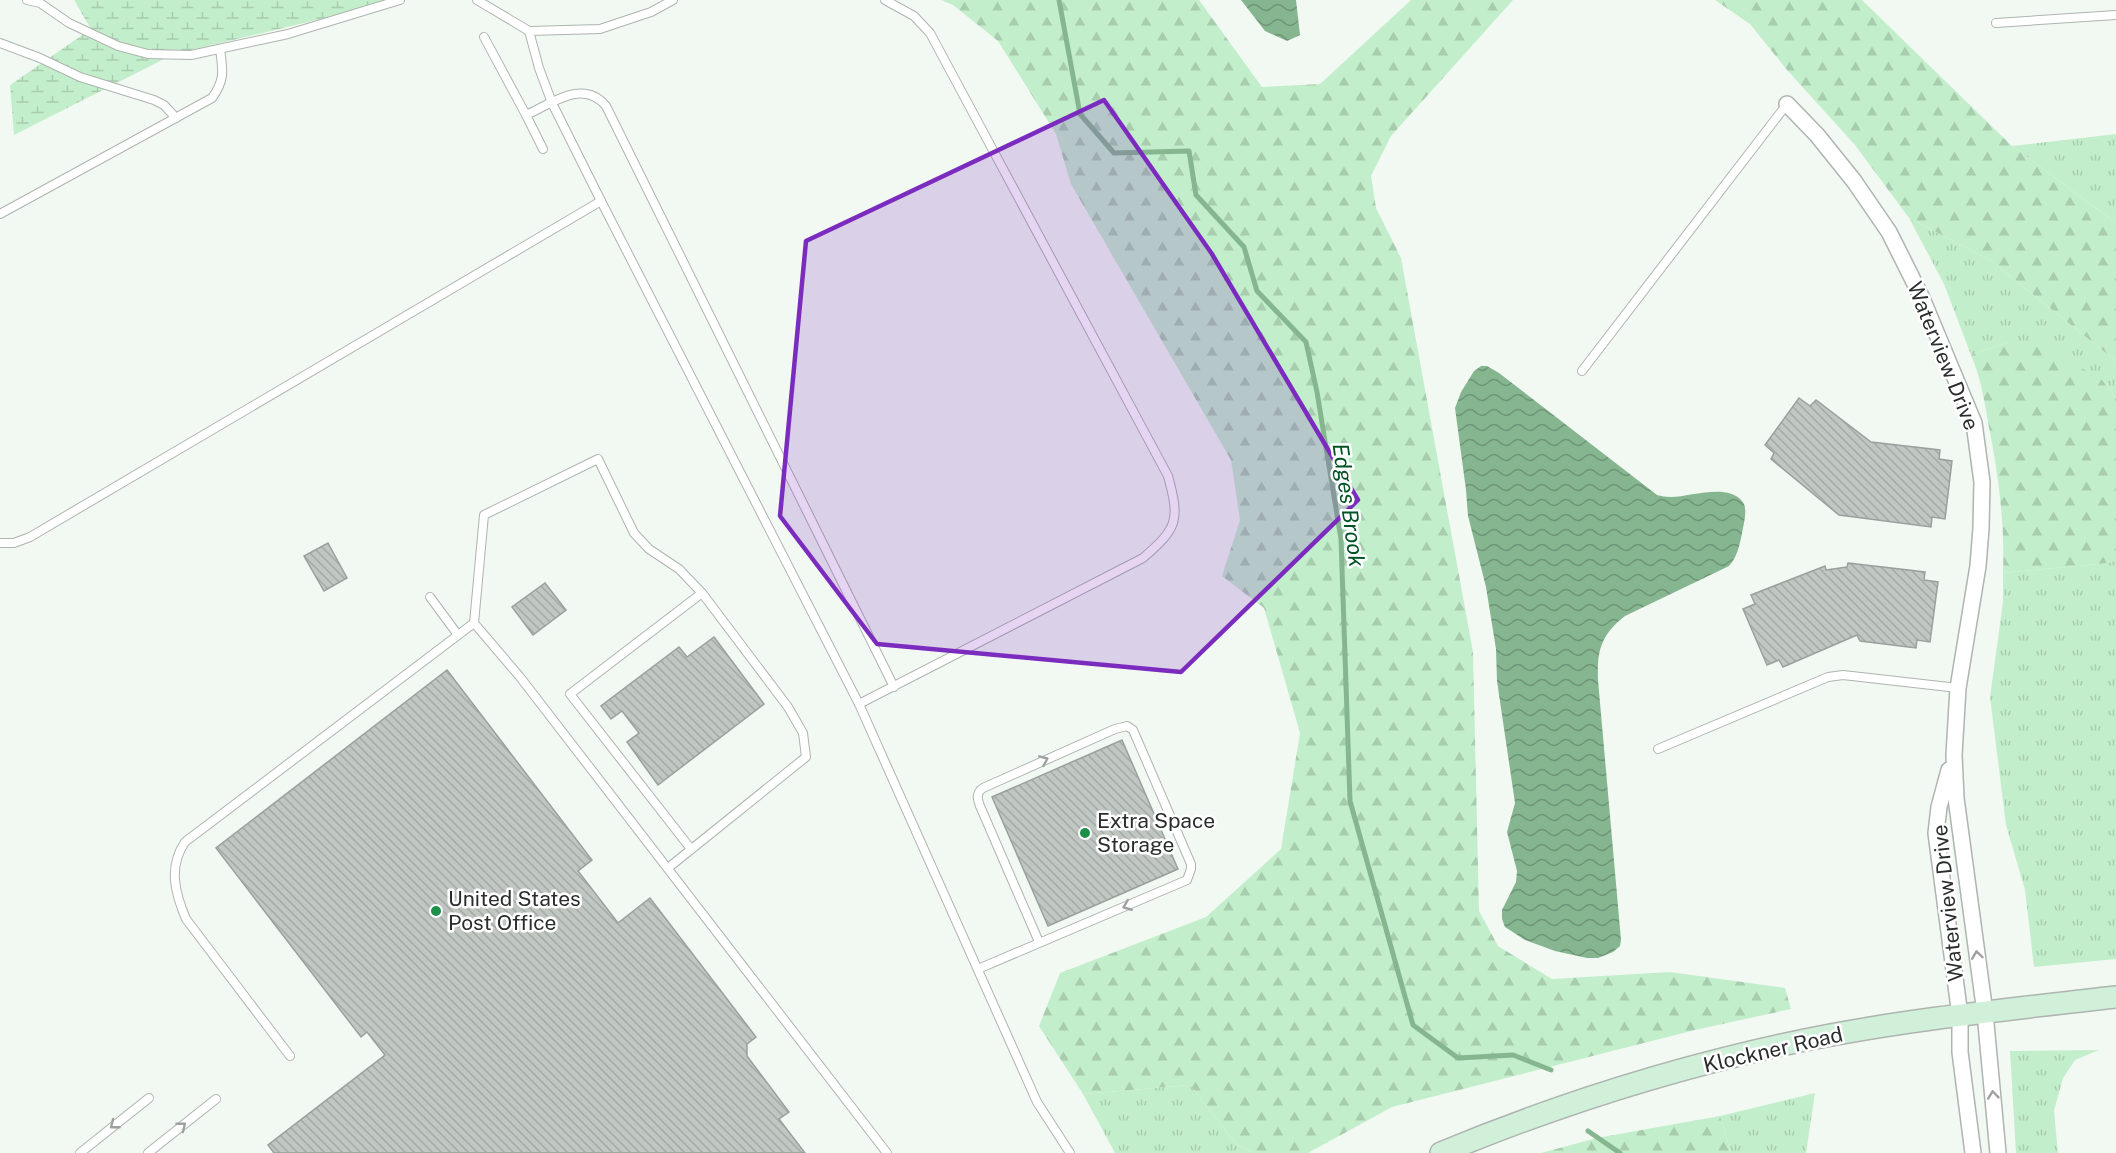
<svg xmlns="http://www.w3.org/2000/svg" width="2116" height="1153" font-family="'Public Sans',sans-serif">
<defs>
<pattern id="grass-tufts" width="24" height="20" patternUnits="userSpaceOnUse" patternTransform="scale(1.5)"><rect width="24" height="20" fill="#c3eecb"/><path d="M3 7l-1-3M5 7V3M7 7l1-3M15 17l-1-3M17 17v-4M19 17l1-3" fill="none" stroke="#a8ccae"/></pattern>
<pattern id="forest-firs" width="22" height="20" patternUnits="userSpaceOnUse" patternTransform="scale(1.5)"><rect width="22" height="20" fill="#c3eecb"/><path d="M5 1l3.5 6h-7zM16 11l3.5 6h-7z" fill="#a8ccae"/></pattern>
<pattern id="wetland-marsh" width="20" height="14" patternUnits="userSpaceOnUse" patternTransform="scale(1.5)"><rect width="20" height="14" fill="#c3eecb"/><path d="M1 5h8M5 5V1M11 12h8M15 12V8" fill="none" stroke="#a8ccae"/></pattern>
<pattern id="water-waves" width="16" height="10" patternUnits="userSpaceOnUse" patternTransform="scale(1.5)"><rect width="16" height="10" fill="#86b690"/><path d="M0 5q4-4 8 0t8 0" fill="none" stroke="#6e9476"/></pattern>
<pattern id="building-back-hatch" width="6" height="6" patternUnits="userSpaceOnUse" patternTransform="scale(1.5)"><rect width="6" height="6" fill="#c0c6c1"/><path d="M-1 5l2 2M0 0l6 6M5-1l2 2" fill="none" stroke="#a5aaa6"/></pattern>
</defs>
<rect width="100%" height="100%" fill="#f2f9f3"/>
<g fill="url(#grass-tufts)">
<polygon points="2116,134 2116,223 2012,146"/>
<polygon points="1909,218 1990,260 2116,361 2116,398 2102,380 2008,342 1971,355 1944,284"/>
<polygon points="2116,560 2116,959 2034,967 2025,890 2006,825 1990,697 2003,602 2003,573 2108,563"/>
<polygon points="2099,1050 2075,1060 2063,1078 2054,1111 2058,1153 2016,1153 2010,1051"/>
<polygon points="1190,1085 1238,1146 1255,1153 1115,1153 1083,1094"/>
<polygon points="1815,1093 1806,1153 1731,1153 1720,1116"/>
</g>
<g fill="url(#forest-firs)">
<polygon points="941,0 1199,0 1262,87 1320,84 1411,0 1513,0 1391,136 1371,176 1376,208 1401,258 1473,652 1479,911 1498,946 1552,979 1670,972 1785,988 1791,1009 1695,1030 1392,1107 1308,1153 1255,1153 1238,1146 1190,1085 1083,1094 1039,1026 1060,973 1206,917 1281,849 1300,733 1264,608 1222,576 1240,520 1231,460 1071,184 1056,134 998,41 953,5"/>
<polygon points="1715,0 1862,0 2012,146 2116,223 2116,361 1990,260 1909,218 1855,145 1787,70 1750,24"/>
<path d="M2008 342 2046 347 2102 380 2116 398V560L2108 563 2003 573C2005 522 1998 472 1988 422 1984 398 1980 376 1971 355Z"/>
<polygon points="1720,1116 1731,1153 1541,1153 1597,1138"/>
</g>
<polygon fill="url(#wetland-marsh)" points="74,0 400,0 174,54 14,135 10,85 91,29"/>
<g fill="url(#water-waves)">
<polygon points="1241,0 1296,0 1300,35 1287,41 1265,31"/>
<path d="M1481 366H1487L1499 373 1657 495C1661 496 1666 497 1671 497 1690 497 1727 483 1742 501 1747 506 1745 517 1744 523 1741 537 1739 556 1729 566L1625 616C1601 635 1597 650 1598 680L1621 940 1620 946 1613 952 1598 958H1587L1555 951 1525 940 1505 927 1502 919V910L1516 882 1517 871 1507 832 1515 803 1497 681 1496 649 1486 587 1468 516 1466 490 1455 408 1461 392 1474 371Z"/>
</g>
<g fill="none" stroke-linecap="round" stroke-linejoin="round">
<g stroke="#86b690" stroke-width="5">
<polyline points="1059,0 1080,114 1114,153 1189,151 1196,195 1244,247 1257,291 1306,342 1317,392 1341,539 1350,801 1413,1025 1458,1058 1513,1055 1551,1070"/>
<polyline points="1588,1131 1620,1153"/>
</g>
</g>
<g fill="url(#building-back-hatch)" stroke="#9aa09b" stroke-width="1.5">
<polygon points="1799,398 1810,406 1816,400 1871,442 1940,450 1939,459 1952,461 1945,519 1932,517 1931,527 1839,515 1771,459 1774,453 1765,445"/>
<polygon points="328,543 347,578 324,591 304,556"/>
<polygon points="1848,563 1925,572 1924,580 1938,582 1930,642 1917,640 1916,648 1860,641 1857,635 1783,667 1779,660 1767,665 1743,609 1755,604 1751,595 1825,566 1826,570 1847,567"/>
<polygon points="545,583 566,610 533,635 512,607"/>
<polygon points="714,637 764,704 658,785 627,742 639,733 622,711 611,719 601,706 679,647 687,657"/>
<polygon points="447,670 592,860 578,871 618,923 650,898 756,1037 747,1044 747,1056 789,1112 779,1119 805,1153 274,1153 268,1145 385,1055 367,1032 361,1037 216,848"/>
<polygon points="1122,740 1178,869 1048,926 992,797"/>
</g>
<g fill="none" stroke-linecap="round" stroke-linejoin="round">
<g stroke="#aeb4af" stroke-width="10">
<g id="service">
<polyline points="27,0 40,3 69,23 118,46 148,54 191,55 288,34 400,0"/>
<polyline points="477,0 529,31"/>
<polyline points="1996,23 2116,15"/>
<polyline points="484,37 526,115"/>
<polyline points="0,43 40,58 80,77 154,100 164,105 176,118"/>
<path d="M543 149 526 115C551 104 583 78 606 106L894 687"/>
<polyline points="601,201 552,103 539,68 529,31 600,29 651,12 673,0"/>
<path d="M0 214 212 98C225 80 223 71 220 49"/>
<polyline points="1582,371 1787,104"/>
<polyline points="0,543 14,543 30,537 601,201 859,704 1037,1102 1070,1153"/>
<polyline points="430,597 458,635"/>
<path d="M859 704 1143 558C1178 528 1180 520 1168 476L930 33 914 16 885 0"/>
<polyline points="1658,749 1828,677 1843,675 1958,688"/>
<polyline points="691,849 570,694 702,593"/>
<polyline points="668,868 806,757 803,733 788,707 702,593 679,569 649,549 634,533 598,459 484,515 474,623 520,677 887,1153"/>
<path d="M978 969 1187 880 1191 869V864L1133 730 1127 726 1115 729 983 788C976 793 977 798 980 806L1039 942"/>
<path d="M290 1056 186 919C175 893 168 867 185 842L474 623"/>
<polyline points="80,1153 149,1098"/>
<polyline points="148,1153 216,1099"/>
</g>
</g>
<g stroke="#aeb4af" stroke-width="18">
<g id="minor">
<polyline points="1787,104 1817,135 1854,181 1889,232 1921,296 1974,423 1982,482 1981,528 1978,566 1958,688 1954,755 1956,798 1985,1013 1998,1153"/>
<polyline points="1949,770 1939,807 1936,833 1960,1016 1960,1052 1973,1153"/>
</g>
</g>
<g stroke="#aeb4af" stroke-width="24">
<path id="secondary" d="M1441 1153C1559 1104 1680 1066 1805 1040 1908 1019 2012 1009 2116 997"/>
</g>
<use href="#service" stroke="#fff" stroke-width="8"/>
<use href="#minor" stroke="#fff" stroke-width="15"/>
<use href="#secondary" stroke="#d1f0da" stroke-width="21"/>
</g>
<defs><path id="oneway-chevron" d="M-2-3.5L2.5 0L-2 3.5" fill="none" stroke-width="1.6" stroke-linecap="round" stroke-linejoin="round" transform="scale(1.5)"/></defs>
<g stroke="#9fa0a0">
<use href="#oneway-chevron" transform="translate(1044 760) rotate(-24)"/>
<use href="#oneway-chevron" transform="translate(1127 906) rotate(158)"/>
<use href="#oneway-chevron" transform="translate(1977 955) rotate(-98)"/>
<use href="#oneway-chevron" transform="translate(1993 1095) rotate(-96)"/>
<use href="#oneway-chevron" transform="translate(114 1125) rotate(142)"/>
<use href="#oneway-chevron" transform="translate(182 1126) rotate(-38)"/>
</g>
<path fill="#7b2cbf" fill-opacity="0.2" stroke="#7b2cbf" stroke-width="4.5" stroke-linejoin="round" d="M1104 100 1212 254 1358 500 1181 672 877 644 780 516 806 241Z"/>
<g fill="#1e8f49" stroke="#fff" stroke-width="2">
<circle cx="1085" cy="833" r="6"/>
<circle cx="436" cy="911" r="6"/>
</g>
<g text-anchor="middle" stroke-width="5" stroke-linejoin="round" paint-order="stroke">
<g font-size="21" fill="#2a2d2b" stroke="#fff">
<text transform="translate(1943 356) rotate(68)" y="7">Waterview Drive</text>
<text transform="translate(1948 903) rotate(-96)" y="7">Waterview Drive</text>
<text transform="translate(1773 1050) rotate(-13)" y="7">Klockner Road</text>
</g>
<g font-size="21" fill="#2a2d2b" stroke="#fff" text-anchor="start">
<text x="1097" y="828">Extra Space<tspan x="1097" dy="24">Storage</tspan></text>
<text x="448" y="906">United States<tspan x="448" dy="24">Post Office</tspan></text>
</g>
<g font-size="22" font-style="italic" fill="#035425" stroke="#fff">
<text transform="translate(1349 505) rotate(82)" y="8">Edges Brook</text>
</g>
</g>
</svg>
